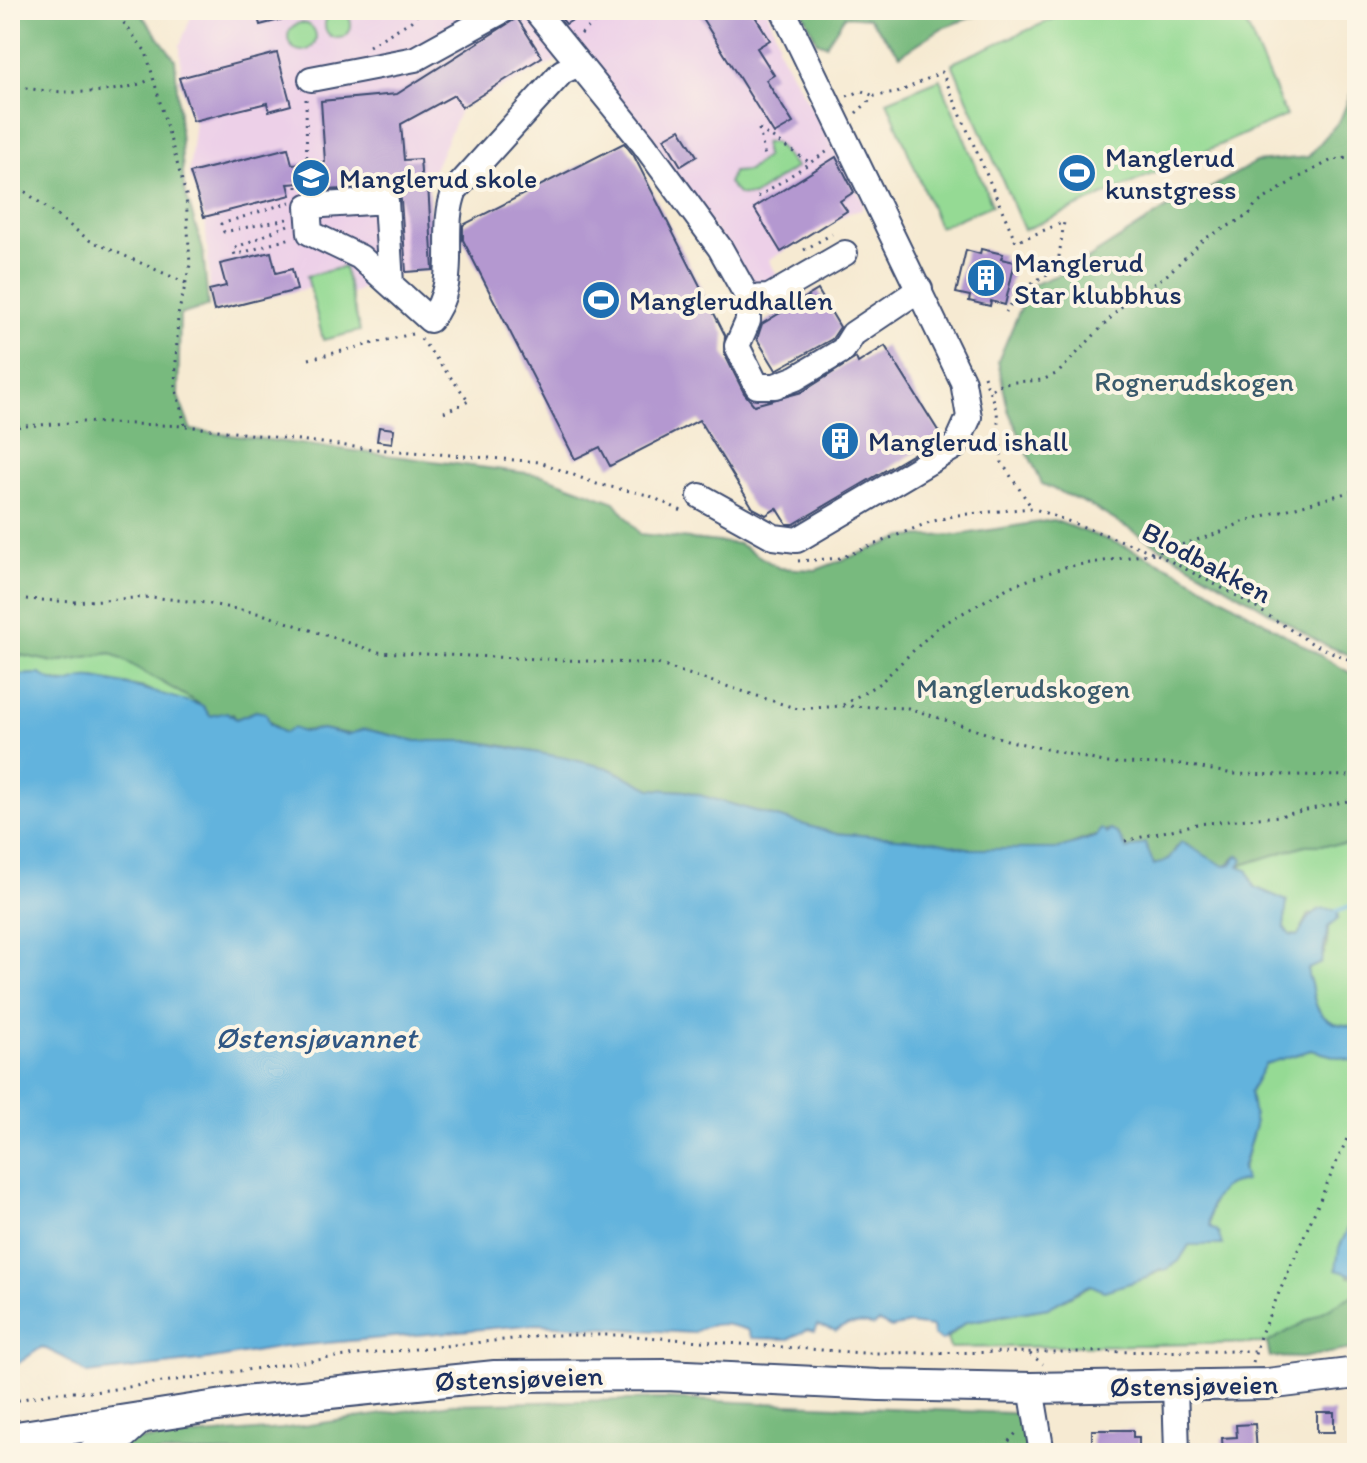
<svg xmlns="http://www.w3.org/2000/svg" width="1367" height="1463" font-family="Itim,sans-serif">
<rect width="100%" height="100%" fill="#fcf5e5"/>
<filter id="ink" filterUnits="userSpaceOnUse"><feTurbulence type="fractalNoise" baseFrequency=".0125" numOctaves="2"/><feDisplacementMap in="SourceGraphic" scale="16" xChannelSelector="R" yChannelSelector="G"/><feConvolveMatrix kernelMatrix="1 2 1 2 8 2 1 2 1" color-interpolation-filters="sRGB"/></filter>
<filter id="wash" filterUnits="userSpaceOnUse"><feTurbulence type="fractalNoise" baseFrequency=".006" numOctaves="4" result="noise"/><feDisplacementMap in="SourceGraphic" scale="32" xChannelSelector="R" yChannelSelector="G"/><feGaussianBlur stdDeviation="1.8" result="paint"/><feColorMatrix in="noise" values="0 0 0 0 0 0 0 0 0 0 0 0 0 0 0 0 0 1.4 0 .05"/><feComposite in="paint" operator="in"/></filter>
<g filter="url(#wash)">
<rect width="100%" height="100%" fill="#f6ead2"/>
<polygon fill="#edd0e8" points="189,10 767,10 779,43 777,46 863,201 862,210 849,213 769,260 777,275 762,284 754,284 582,48 461,108 428,183 432,239 439,239 441,270 406,272 370,283 351,295 360,331 323,340 310,288 215,310 210,289 205,217 189,173 195,120 181,77 180,45 191,17"/>
<g fill="#95da94" stroke="#588479" stroke-width="2">
<polygon points="1074,10 1240,10 1286,116 1024,230 952,63"/>
<circle cx="338" cy="25" r="13"/>
<circle cx="302" cy="37" r="14"/>
<polygon points="940,79 992,205 939,227 887,101"/>
<polygon points="774,142 796,167 753,196 739,195 728,183 733,172 748,171 766,156 764,143"/>
<polygon points="344,267 360,331 323,340 307,276"/>
<polygon points="10,653 54,662 111,653 203,706 169,699 145,688 93,678 72,685 31,675 10,675"/>
<path d="M1305 845H1357V1030C1348 1023 1341 1026 1332 1022 1311 1011 1315 992 1308 975V969C1326 962 1328 945 1328 927L1338 919 1309 914 1298 936 1290 935 1284 927 1287 901 1254 887 1248 871 1239 866Z"/>
<polygon points="1311,1050 1357,1062 1357,1210 1339,1248 1349,1277 1357,1276 1357,1293 1267,1343 950,1348 947,1339 966,1322 1048,1308 1091,1285 1104,1291 1146,1278 1179,1261 1189,1245 1222,1245 1210,1226 1210,1212 1216,1193 1241,1176 1255,1125 1250,1092 1265,1064"/>
</g>
<g fill="#78ba7e" stroke="#4a746e" stroke-width="2">
<polygon points="10,10 138,10 175,59 184,188 203,250 208,306 180,315 178,396 191,430 542,475 615,502 640,534 739,544 779,568 816,570 904,537 958,535 1053,520 1122,545 1176,570 1357,677 1357,845 1305,845 1239,866 1241,856 1238,855 1226,867 1203,857 1186,843 1177,846 1169,859 1157,865 1150,862 1147,848 1127,850 1117,833 1110,830 1057,849 971,849 934,841 833,833 685,791 651,789 608,768 505,746 473,741 416,741 365,729 354,735 322,729 284,733 256,711 236,719 233,714 210,716 203,706 111,653 54,662 10,653"/>
<polygon points="802,10 992,10 942,28 900,55 869,18 845,16 826,45 817,42"/>
<polygon points="1357,79 1357,658 1323,644 1089,505 1042,484 1008,410 998,361 1030,286 1070,270 1167,208 1197,196 1256,162 1308,157 1340,120"/>
<polygon points="1357,1293 1357,1348 1302,1358 1270,1357 1267,1343"/>
<polygon points="665,1399 1033,1414 1042,1453 102,1453 100,1443 282,1429 451,1404"/>
</g>
<g fill="#62b3dd" stroke="#3e719e" stroke-width="2">
<path d="M40 674C73 694 68 675 93 678 130 684 166 695 203 706L210 716 227 712 236 719 256 711 266 713 270 724 284 733 293 728 302 732 322 729 347 735 364 729 416 741H473L566 758 608 768 651 789 685 791 833 833 934 841 971 849H1057L1095 837 1101 829 1107 834 1110 830 1117 833 1127 850 1145 843 1154 865 1169 859 1181 842 1224 866 1232 864 1238 855 1243 859 1239 866 1248 871 1254 887 1287 901 1284 927 1290 935 1298 936C1308 919 1314 902 1337 911L1338 919 1328 927 1321 963 1308 969V975C1315 992 1311 1012 1332 1022 1341 1027 1348 1023 1357 1030V1062L1311 1050 1265 1064 1250 1092 1255 1125 1242 1169 1245 1181C1219 1183 1207 1202 1210 1226L1218 1232 1222 1245H1189L1179 1261 1166 1270 1160 1269 1146 1278 1104 1291 1091 1285 1083 1288 1048 1308 966 1322 942 1341 933 1335 932 1327 909 1324 891 1328 879 1322 873 1326C864 1321 845 1324 836 1331L818 1325 815 1331 808 1329 789 1339 752 1338 748 1330C726 1323 713 1321 693 1333L538 1324 283 1347 207 1360 87 1374 63 1357 42 1347 10 1369V675Z"/>
<polygon points="1357,1210 1357,1276 1336,1270 1339,1248"/>
</g>
<g fill="none" stroke-linecap="round" stroke-linejoin="round">
<polyline stroke="#62b3dd" stroke-width="5" points="1337,911 1357,904"/>
</g>
<g id="blocks">
<g fill="#b498d0">
<polygon points="256,10 298,10 299,15 260,25"/>
<polygon points="554,10 589,10 566,24"/>
<polygon points="697,10 751,10 770,40 757,48 774,75 766,80 793,123 774,134"/>
<polygon points="517,18 542,57 462,107 454,95 401,124 404,160 420,159 422,185 428,184 433,270 406,272 401,200 395,186 327,190 326,181 288,184 291,195 204,217 190,173 288,148 292,164 325,162 321,101 397,94"/>
<polygon points="277,53 291,105 269,111 267,103 193,121 179,78"/>
<polygon points="680,129 697,156 681,166 664,138"/>
<polygon points="624,143 634,156 725,335 724,353 744,393 754,405 802,392 856,358 858,363 885,346 942,437 794,524 787,524 777,508 766,515 753,508 699,420 610,466 600,447 575,459 463,240 463,225"/>
<polygon points="836,157 854,192 840,201 847,211 781,252 754,208"/>
<polygon points="981,249 1003,254 1001,259 1015,262 1005,305 991,301 990,306 969,301 970,296 956,293 966,250 980,254"/>
<polygon points="271,252 276,273 292,269 297,290 214,311 209,290 226,286 220,264"/>
<polygon points="818,290 840,327 832,339 776,370 757,339 762,324"/>
<polygon points="379,427 394,429 392,443 377,441"/>
<rect x="1317" y="1412" width="17" height="20"/>
<polygon points="1255,1424 1257,1453 1223,1453 1222,1438 1237,1437 1236,1425"/>
<polygon points="1092,1430 1133,1430 1133,1437 1139,1437 1139,1453 1092,1453"/>
</g>
</g>
</g>
<g filter="url(#ink)">
<use href="#blocks" fill-opacity="0" stroke="#3c4b6f" stroke-width="2"/>
<g fill="none" stroke-linecap="round" stroke-linejoin="round">
<g stroke="#3c4b6f" stroke-width="28">
<g id="minor">
<polyline points="535,10 643,143 720,248 748,298 748,321 737,346 757,386 775,386 796,378 843,350 853,334 920,289"/>
<polyline points="311,79 415,59 504,10"/>
<path d="M391 284 386 201 308 206 310 233 360 257 430 320C462 282 438 232 455 190L562 72 577 65"/>
<polyline points="748,298 769,297 845,253"/>
<polyline points="700,496 774,537 797,540 956,446 969,417 963,382 783,10"/>
<polyline points="1175,1386 1177,1453"/>
<polyline points="1031,1388 1042,1453"/>
<polyline points="88,1453 115,1445 147,1416"/>
</g>
</g>
<g stroke="#3c4b6f" stroke-width="34">
<polyline id="major" points="10,1438 243,1402 495,1376 666,1375 879,1385 1031,1388 1267,1384 1357,1373"/>
</g>
<g stroke="#3c4b6f" stroke-width="3" stroke-dasharray="2 6" stroke-linecap="butt">
<polyline points="114,10 146,52 186,195 190,265 178,315 175,386 185,425"/>
<polyline points="878,10 885,18"/>
<polyline points="581,34 598,19 601,10"/>
<polyline points="369,46 411,21 422,10"/>
<path d="M10 85C49 94 115 97 152 79"/>
<polyline points="847,96 862,91 874,96"/>
<polyline points="306,99 307,187"/>
<polyline points="856,113 875,96 897,93 942,72 1016,242 1064,222 1058,263 1046,275 1020,290 1006,312"/>
<polyline points="759,129 809,162"/>
<polyline points="759,129 765,157"/>
<polyline points="10,187 23,190 89,240 188,284"/>
<polyline points="297,188 297,174 306,173"/>
<polyline points="758,197 828,151"/>
<polyline points="287,219 224,232 221,224 290,202"/>
<polyline points="288,225 233,249 235,255 291,238"/>
<polyline points="804,250 832,234"/>
<polyline points="421,339 469,401 444,412"/>
<polyline points="309,359 416,333"/>
<polyline points="984,376 997,412 1002,463 1032,508"/>
<polyline points="992,389 1002,383 1042,380 1058,373 1122,306 1168,274 1204,239 1249,215 1255,205 1294,180 1332,160 1347,158 1357,150"/>
<polyline points="10,427 83,422 186,426 362,448 540,462 597,484 648,495 686,513"/>
<polyline points="798,561 841,558 930,522 957,515 1032,508 1155,553 1239,597 1313,644 1357,663"/>
<polyline points="10,598 72,602 151,597 205,603 262,614 377,652 657,664 798,709 842,706 908,708 1010,741 1108,763 1181,764 1233,774 1349,776 1357,779"/>
<polyline points="843,705 880,683 938,627 1011,586 1065,567 1155,553 1219,533 1245,521 1357,490"/>
<polyline points="1125,841 1197,824 1279,816 1357,799"/>
<polyline points="1030,1354 1043,1364"/>
<polyline points="1253,1362 1260,1336 1357,1116"/>
<polyline points="10,1402 54,1392 93,1392 337,1357 552,1335 619,1335 863,1353 1255,1351"/>
<polyline points="998,1453 1017,1432"/>
</g>
<use href="#minor" stroke="#fff" stroke-width="24"/>
<use href="#major" stroke="#fff" stroke-width="30"/>
</g>
</g>
<defs>
<g id="stadium-disc" transform="scale(2)"><circle r="9.5" fill="#1f6fb2" stroke="#fcf5e5"/><path d="M0-5a6.5 5 0 1 0 0 10a6.5 5 0 1 0 0-10ZM-3.5-1.8h7v3.6h-7Z" fill="#fff"/></g>
<g id="school-disc" transform="scale(2)"><circle r="9.5" fill="#1f6fb2" stroke="#fcf5e5"/><path d="M0-5L7-2L0 1L-7-2ZM-4 1L0 2.5L4 1V4Q0 6-4 4Z" fill="#fff"/></g>
<g id="building-disc" transform="scale(2)"><circle r="9.5" fill="#1f6fb2" stroke="#fcf5e5"/><path d="M-4-6H4V6H1V3H-1V6H-4ZM-2.5-4.3h1.7v1.8h-1.7ZM.8-4.3h1.7v1.8H.8ZM-2.5-1h1.7V.8h-1.7ZM.8-1h1.7V.8H.8Z" fill="#fff"/></g>
</defs>
<g fill-rule="evenodd">
<use href="#stadium-disc" x="1077" y="173"/>
<use href="#school-disc" x="311" y="178"/>
<use href="#building-disc" x="986" y="278"/>
<use href="#stadium-disc" x="601" y="300"/>
<use href="#building-disc" x="840" y="441"/>
</g>
<g text-anchor="middle" stroke-width="8" stroke-linejoin="round" paint-order="stroke">
<g font-size="28" fill="#1b2f5e" stroke="#fcf5e5" text-anchor="start">
<text x="1105" y="167">Manglerud<tspan x="1105" dy="32">kunstgress</tspan></text>
<text x="339" y="188">Manglerud skole</text>
<text x="1014" y="272">Manglerud<tspan x="1014" dy="32">Star klubbhus</tspan></text>
<text x="629" y="310">Manglerudhallen</text>
<text x="868" y="451">Manglerud ishall</text>
</g>
<g font-size="28" fill="#3a5a6c" stroke="#fcf5e5">
<text x="1194" y="391">Rognerudskogen</text>
<text x="1023" y="698">Manglerudskogen</text>
</g>
<g font-size="28" fill="#1b2f5e" stroke="#fcf5e5">
<text transform="translate(1207 562) rotate(28)" y="10">Blodbakken</text>
<text transform="translate(519 1378) rotate(-2)" y="10">Østensjøveien</text>
<text transform="translate(1194 1385) rotate(-1)" y="10">Østensjøveien</text>
</g>
<g font-size="30" font-style="italic" fill="#305784" stroke="#fcf5e5">
<text x="316" y="1048">Østensjøvannet</text>
</g>
</g>
<rect width="1367" height="1463" fill="none" stroke="#fcf5e5" stroke-width="40"/>
</svg>
